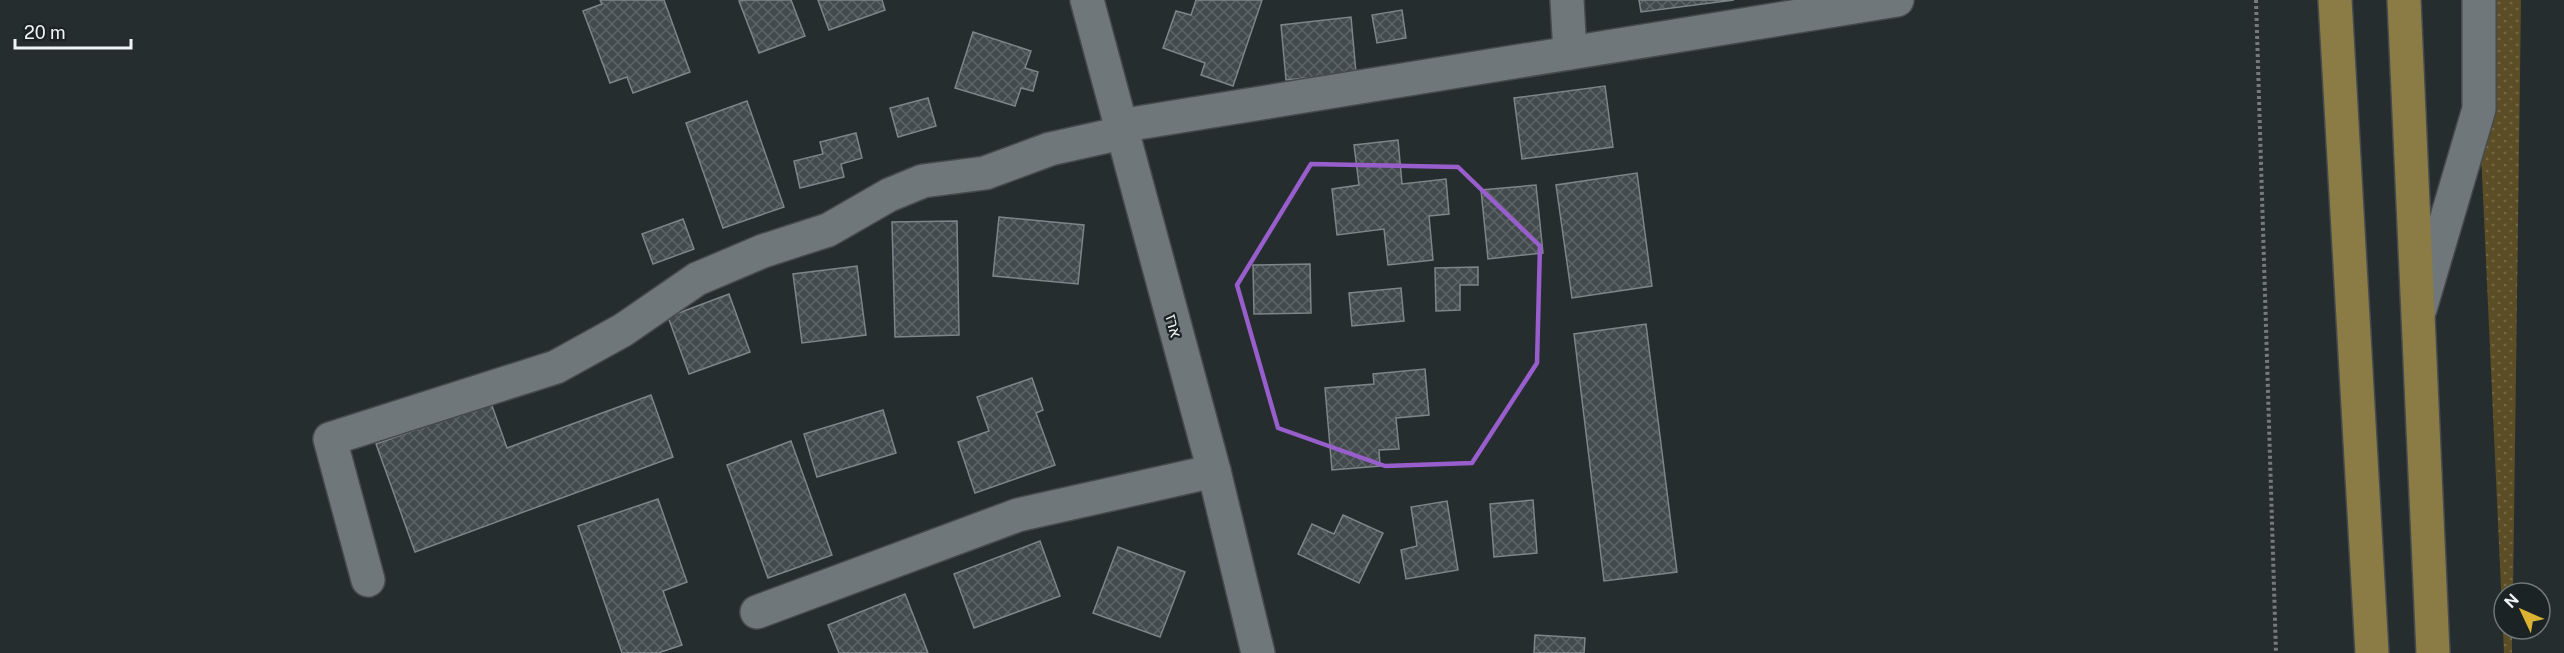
<svg xmlns="http://www.w3.org/2000/svg" width="2564" height="653" font-family="'Public Sans',Heebo,sans-serif">
<defs>
<pattern id="grass-dots" width="8" height="8" patternUnits="userSpaceOnUse" patternTransform="scale(1.5)"><rect width="8" height="8" fill="#5b4d25"/><path d="M2 2h.1M6 6h.1" fill="none" stroke="#736745" stroke-width="1.8" stroke-linecap="round"/></pattern>
<pattern id="building-cross-hatch" width="8" height="8" patternUnits="userSpaceOnUse" patternTransform="scale(1.5)"><rect width="8" height="8" fill="#434a4d"/><path d="M0 0l8 8M0 8l8-8" fill="none" stroke="#5e6567"/></pattern>
</defs>
<rect width="100%" height="100%" fill="#262d2f"/>
<polygon fill="url(#grass-dots)" points="2474,0 2521,0 2513,593 2504,593 2504,629 2512,629 2512,653 2504,653"/>
<g fill="url(#building-cross-hatch)" stroke="#7d8588" stroke-width="1.5">
<polygon points="600,0 664,0 690,72 633,93 627,77 610,83 583,11 602,4"/>
<polygon points="743,0 791,0 805,36 759,53 739,1"/>
<polygon points="818,0 882,0 885,10 829,30"/>
<polygon points="1196,0 1262,0 1233,86 1201,75 1205,63 1163,48 1176,11 1191,15"/>
<polygon points="1639,0 1734,0 1641,12"/>
<polygon points="1402,10 1406,38 1377,43 1372,15"/>
<polygon points="1351,17 1356,73 1286,80 1281,25"/>
<polygon points="973,32 1031,51 1025,68 1038,72 1033,91 1021,88 1015,106 955,88"/>
<polygon points="1605,86 1613,147 1522,159 1514,98"/>
<polygon points="928,98 936,126 898,137 890,108"/>
<polygon points="747,101 784,207 723,228 686,123"/>
<polygon points="856,133 862,158 841,164 844,177 800,188 794,161 823,154 820,142"/>
<polygon points="1398,140 1402,184 1446,179 1449,214 1429,216 1433,260 1388,265 1384,229 1337,235 1332,189 1359,185 1354,145"/>
<polygon points="1637,173 1652,286 1572,298 1556,185"/>
<polygon points="1536,185 1543,253 1488,259 1481,190"/>
<polygon points="999,217 1084,225 1078,284 993,276"/>
<polygon points="683,219 694,249 653,264 642,234"/>
<polygon points="957,221 959,335 895,337 892,222"/>
<polygon points="1310,264 1311,313 1254,314 1253,265"/>
<polygon points="857,266 866,335 802,343 793,274"/>
<polygon points="1478,267 1478,285 1460,285 1460,310 1436,311 1435,268"/>
<polygon points="1401,288 1404,321 1352,326 1349,293"/>
<polygon points="729,294 750,352 689,374 668,317"/>
<polygon points="1646,324 1677,572 1604,581 1574,334"/>
<polygon points="1425,369 1429,415 1396,418 1399,449 1379,450 1380,466 1332,470 1325,388 1374,384 1373,374"/>
<polygon points="1032,378 1043,410 1036,413 1055,465 975,493 958,442 989,431 977,397"/>
<polygon points="651,395 673,457 415,552 376,444 491,403 507,448"/>
<polygon points="883,410 896,453 817,477 804,434"/>
<polygon points="791,441 832,555 768,578 727,465"/>
<polygon points="658,499 687,582 663,591 682,645 658,653 622,653 578,526"/>
<polygon points="1533,500 1537,553 1494,557 1490,504"/>
<polygon points="1447,501 1458,570 1406,579 1401,550 1417,546 1411,507"/>
<polygon points="1343,515 1383,533 1359,583 1298,554 1312,524 1334,534"/>
<polygon points="1040,541 1060,596 974,628 954,574"/>
<polygon points="1118,547 1185,572 1160,637 1093,613"/>
<polygon points="905,594 928,653 839,653 828,625"/>
<polygon points="1535,635 1585,638 1584,653 1534,653"/>
</g>
<g fill="none" stroke-linecap="round" stroke-linejoin="round">
<g stroke="#454b4c" stroke-width="36">
<g id="minor">
<polyline points="1087,0 1214,471 1258,653"/>
<polyline points="1567,0 1570,53"/>
<polyline points="1119,126 1897,0"/>
<polyline points="2420,309 2479,109 2479,0"/>
<polyline points="368,580 330,439 556,367 623,330 697,279 763,251 828,230 889,195 923,181 985,173 1050,149 1122,133"/>
<polyline points="757,612 1018,515 1214,471"/>
</g>
</g>
<g stroke="#454b4c" stroke-width="36">
<g id="major">
<polyline points="2335,0 2372,653"/>
<polyline points="2404,0 2433,653"/>
</g>
</g>
<polyline stroke="#757b7d" stroke-width="4" stroke-dasharray="3 3" stroke-linecap="butt" points="2256,0 2276,653"/>
<use href="#minor" stroke="#6f777a" stroke-width="33"/>
<use href="#major" stroke="#8b7c46" stroke-width="33"/>
</g>
<path fill="none" stroke="#985ecc" stroke-width="4.5" stroke-linejoin="round" d="M1311 164 1458 167 1540 246 1537 363 1472 463 1385 466 1278 428 1237 285Z"/>
<g text-anchor="middle" stroke-width="4.5" stroke-linejoin="round" paint-order="stroke">
<g font-size="16" fill="#eff4f5" stroke="#1c2325">
<text transform="translate(1174 326) rotate(75)" y="6">ארז</text>
</g>
</g>
<g transform="translate(2522 611) rotate(314)"><circle r="28" fill="#1c2325" stroke="#707778" stroke-width="1.5"/>
<path d="M0-4.5L10 22L0 15L-10 22Z" fill="#dcb233"/>
<text y="-9" font-size="16" font-weight="bold" text-anchor="middle" fill="#eff4f5">N</text>
</g>
<path d="M15 39v9h116v-9" fill="none" stroke="#eff4f5" stroke-width="3"/>
<text x="24" y="39" font-size="18" fill="#eff4f5" stroke="#1c2325" stroke-width="4.5" paint-order="stroke">20 m</text>
</svg>
